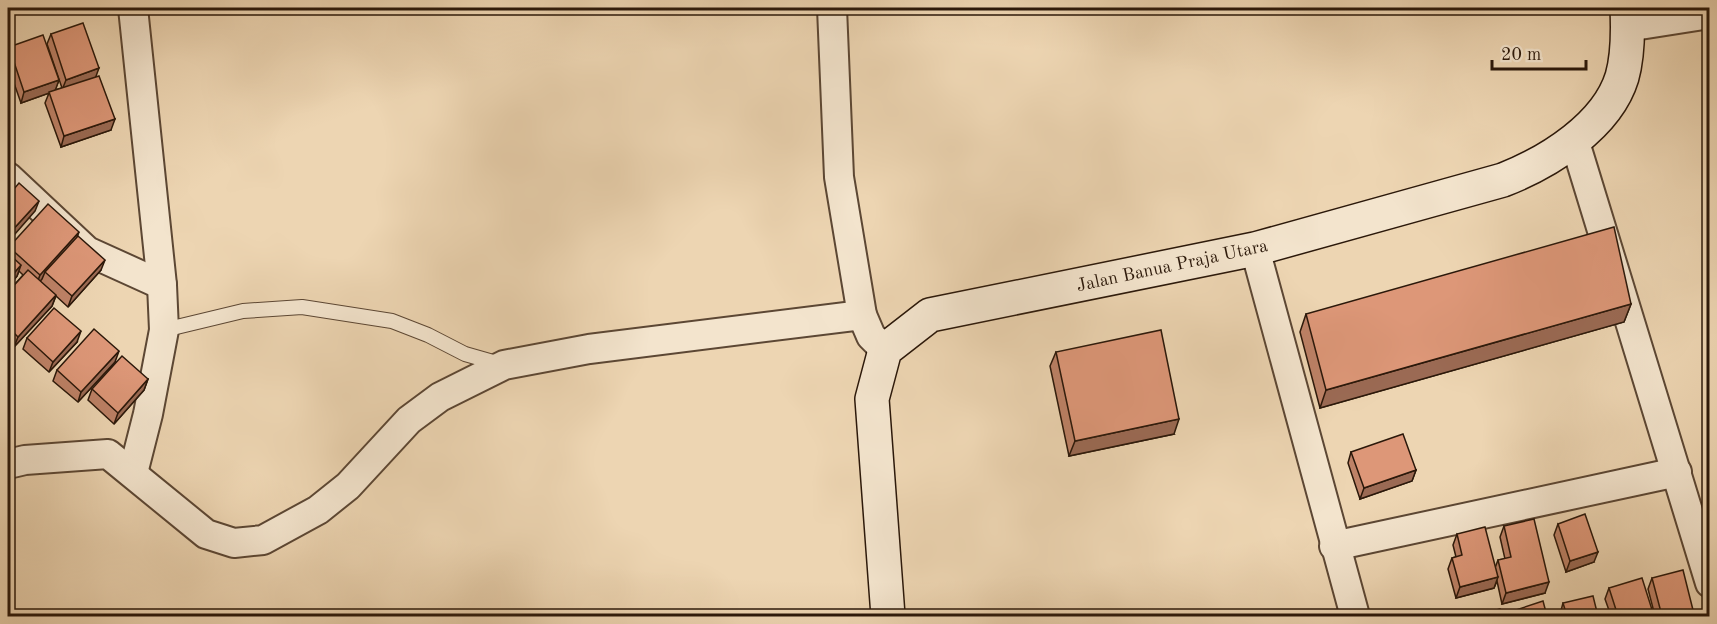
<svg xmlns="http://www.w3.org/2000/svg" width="1717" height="624" font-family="'Old Standard TT',serif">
<rect width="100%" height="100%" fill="#edd5b2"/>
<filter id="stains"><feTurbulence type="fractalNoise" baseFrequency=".00333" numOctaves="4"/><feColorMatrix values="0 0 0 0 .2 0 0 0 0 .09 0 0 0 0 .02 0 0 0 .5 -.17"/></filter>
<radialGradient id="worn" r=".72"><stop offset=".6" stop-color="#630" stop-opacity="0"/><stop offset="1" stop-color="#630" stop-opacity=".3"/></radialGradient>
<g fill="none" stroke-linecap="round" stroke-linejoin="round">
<g stroke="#5c4734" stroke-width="16">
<polyline id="lane" points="164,330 243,311 302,307 392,321 428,335 465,354 500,364"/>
</g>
<g stroke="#5c4734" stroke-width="32">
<g id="street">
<polyline points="133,8 162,285 164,330 148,414 133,473"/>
<polyline points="832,8 839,177 862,315 871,336 885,350"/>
<polyline points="1627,27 1710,14"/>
<polyline points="1574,139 1710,583"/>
<polyline points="8,177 87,251 162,285"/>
<polyline points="1255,249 1355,616"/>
<polyline points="8,464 25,460 108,454 206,534 234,543 263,540 318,510 348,486 409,420 440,397 504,365 589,349 862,315"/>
<polyline points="1334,546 1677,472"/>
</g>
</g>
<g stroke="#2b180a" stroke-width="36">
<path id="secondary" d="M888 616 872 399 885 350 930 315 1255 249 1503 180C1549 162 1607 126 1622 77 1628 56 1628 29 1627 8"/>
</g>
<use href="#lane" stroke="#f3e4cd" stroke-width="14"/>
<use href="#street" stroke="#f3e4cd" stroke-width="28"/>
<use href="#secondary" stroke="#f3e4cd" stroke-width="33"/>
</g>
<g fill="#be8267" stroke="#2b180a" stroke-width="1.5">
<polygon points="51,34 96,77 111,130 61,147 45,103 49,93 21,103 8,66 8,51 9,47 59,80 55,90 62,88 47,44"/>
<polygon points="77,237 101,270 68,307 56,296 52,306 14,347 8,342 8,292 23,275 19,271 17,276 8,287 8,249 9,247"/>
<polygon points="1631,304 1624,322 1320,408 1300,332 1306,314"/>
<polygon points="27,338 77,342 49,372 23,349"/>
<polygon points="1056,352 1174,434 1069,456 1050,366"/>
<polygon points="115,362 78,402 53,381 57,370"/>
<polygon points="148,379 144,390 114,424 88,400 92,389"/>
<polygon points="1351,452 1416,470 1412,481 1360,499 1348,463"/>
<polygon points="1558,524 1594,562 1566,572 1554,535"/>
<polygon points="1504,526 1545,593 1502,604 1497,581 1494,588 1456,598 1448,569 1452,558 1456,557 1453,545 1457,534 1495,568 1498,560 1505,559 1500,537"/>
<polygon points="1652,578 1694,614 1694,616 1655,616 1648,589"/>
<polygon points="1609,588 1654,616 1611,616 1605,599"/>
<polygon points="1563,603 1598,616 1560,616 1560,614"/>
<polygon points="1516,610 1547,616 1514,616"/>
</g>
<g fill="#9b6a54" stroke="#2b180a" stroke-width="1.5">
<polygon points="99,68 95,79 62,90 66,80"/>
<polygon points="59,80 55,91 21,103 24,92"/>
<polygon points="115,119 111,130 61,147 64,136"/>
<polygon points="39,201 35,211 8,242 8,235"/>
<polygon points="79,232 75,243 45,272 42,279 36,286 40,275"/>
<polygon points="105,260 101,270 68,307 72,296"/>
<polygon points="21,265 17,276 8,287 8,280"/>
<polygon points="56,295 52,306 14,347 18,337"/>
<polygon points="1631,304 1624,322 1320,408 1326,390"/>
<polygon points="81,331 77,342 49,372 53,362"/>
<polygon points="119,351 115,362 78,402 81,392"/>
<polygon points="148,379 144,390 114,424 118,413"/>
<polygon points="1179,419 1174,434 1069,456 1075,441"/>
<polygon points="1416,470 1412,481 1360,499 1364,488"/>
<polygon points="1598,552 1594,562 1566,572 1570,561"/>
<polygon points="1498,577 1494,588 1456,598 1460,587"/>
<polygon points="1549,582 1545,593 1502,604 1506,593"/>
</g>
<g fill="#dd9778" stroke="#2b180a" stroke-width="1.5">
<polygon points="83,23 99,68 66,80 51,34"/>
<polygon points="43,35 59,80 24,92 9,47"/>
<polygon points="99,76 115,119 64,136 49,92"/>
<polygon points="19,183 39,201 8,235 8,184 14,189"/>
<polygon points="48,204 79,232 40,275 9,247"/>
<polygon points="1614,227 1631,304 1326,390 1306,314"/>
<polygon points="78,236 105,260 72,296 45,272"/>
<polygon points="8,253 21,265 8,280"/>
<polygon points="28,270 56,295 18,337 8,327 8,292"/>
<polygon points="54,308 81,331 53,362 27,338"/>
<polygon points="94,329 119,351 81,392 57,370"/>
<polygon points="1161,330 1179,419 1075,441 1056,352"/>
<polygon points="122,356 148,379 118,413 92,389"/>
<polygon points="1403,434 1416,470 1364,488 1351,452"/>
<polygon points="1585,514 1598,552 1570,561 1558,524"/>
<polygon points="1534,519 1549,582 1506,593 1498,560 1511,557 1504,526"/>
<polygon points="1485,527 1498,577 1460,587 1452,558 1462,555 1457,534"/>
<polygon points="1683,570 1694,614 1686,616 1662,616 1652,578"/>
<polygon points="1642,578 1654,616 1618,616 1609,588"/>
<polygon points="1593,596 1598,616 1567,616 1563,603"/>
<polygon points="1543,601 1547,616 1518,616 1516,610"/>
<polygon points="1500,609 1503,616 1475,616"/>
</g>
<g text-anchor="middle" stroke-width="5" stroke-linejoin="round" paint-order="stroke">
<g font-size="18" fill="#2b180a" stroke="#f3e4cd">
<text transform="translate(1172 265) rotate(-12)" y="6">Jalan Banua Praja Utara</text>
</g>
</g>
<rect width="1717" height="624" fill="none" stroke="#edd5b2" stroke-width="30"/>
<rect x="9" y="9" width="1699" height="606" fill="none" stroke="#2b180a" stroke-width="3"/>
<rect x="15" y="15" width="1687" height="594" fill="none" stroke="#2b180a" stroke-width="1.5"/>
<path d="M1492 60v9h94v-9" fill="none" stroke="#2b180a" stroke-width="3"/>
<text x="1501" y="60" font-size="18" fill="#2b180a" stroke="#f3e4cd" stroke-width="4.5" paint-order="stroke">20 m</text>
<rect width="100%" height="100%" filter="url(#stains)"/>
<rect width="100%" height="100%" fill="url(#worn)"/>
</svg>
